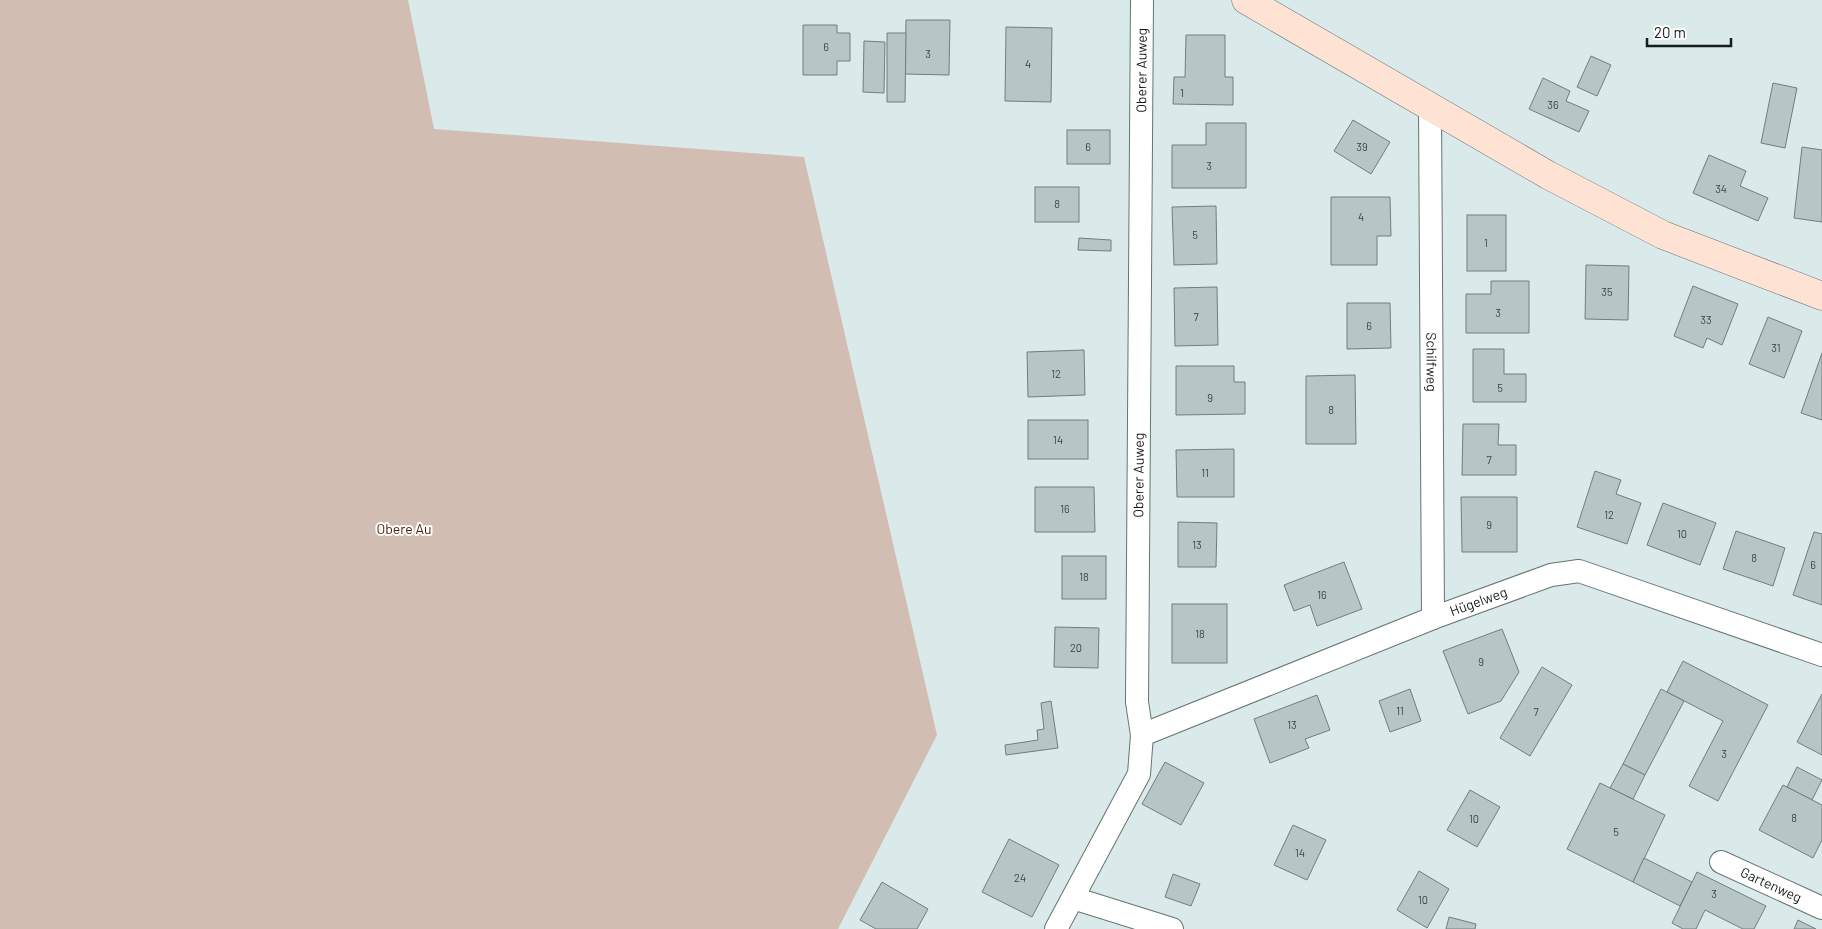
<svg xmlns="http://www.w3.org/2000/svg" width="1822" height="929" font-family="Barlow,sans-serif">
<rect width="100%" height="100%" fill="#dae9ea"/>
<polygon fill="#d2bdb2" points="0,0 408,0 434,129 804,157 937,735 838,929 0,929"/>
<g fill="#b6c5c6" stroke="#717e80">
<polygon points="906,20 950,20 949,75 905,74"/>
<polygon points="803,25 837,25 837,33 850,33 850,61 837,61 837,75 803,75"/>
<polygon points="1006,27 1052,28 1051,102 1005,101"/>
<polygon points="887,33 906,33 905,102 887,102"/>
<polygon points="1186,35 1225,35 1225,77 1233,77 1233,105 1173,104 1174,77 1185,77"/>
<polygon points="864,41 885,42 884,93 863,92"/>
<polygon points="1591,56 1611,65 1597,96 1577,87"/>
<polygon points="1543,78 1570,91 1566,101 1589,111 1579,132 1529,109"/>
<polygon points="1773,83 1797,88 1785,148 1761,143"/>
<polygon points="1353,120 1390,142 1371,174 1334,151"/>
<polygon points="1206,123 1246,123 1246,188 1172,188 1172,145 1206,145"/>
<rect x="1067" y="130" width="43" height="34"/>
<polygon points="1802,147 1822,150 1822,222 1794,218"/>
<polygon points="1709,155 1746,171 1740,186 1768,198 1758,221 1693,193"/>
<rect x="1035" y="187" width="44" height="35"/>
<polygon points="1331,197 1390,197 1391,236 1377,236 1377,265 1331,265"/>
<polygon points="1216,206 1217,264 1174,265 1172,207"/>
<rect x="1467" y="215" width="39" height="56"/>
<polygon points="1079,238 1111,240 1111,251 1078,250"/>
<polygon points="1586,265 1629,266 1628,320 1585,319"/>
<polygon points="1491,281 1529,281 1529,333 1466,333 1466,294 1491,294"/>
<polygon points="1693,286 1738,304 1722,345 1707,338 1703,348 1674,336"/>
<polygon points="1217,287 1218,345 1175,346 1174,288"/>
<polygon points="1347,303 1390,303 1391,348 1347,349"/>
<polygon points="1768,317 1802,331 1784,378 1749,364"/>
<polygon points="1473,349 1504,349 1504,374 1526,374 1526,402 1473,402"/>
<polygon points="1084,350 1085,395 1028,397 1027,352"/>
<polygon points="1822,353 1822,420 1801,413"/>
<polygon points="1176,366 1234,366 1234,382 1245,382 1245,414 1176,415"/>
<polygon points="1355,375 1356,444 1306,444 1306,376"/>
<rect x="1028" y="420" width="60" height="39"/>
<polygon points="1463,424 1499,424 1498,445 1516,445 1516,475 1462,475"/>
<polygon points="1234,449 1234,497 1177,497 1176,450"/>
<polygon points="1595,471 1621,480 1616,494 1641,503 1627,544 1577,527"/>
<polygon points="1035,487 1094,487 1095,532 1035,532"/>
<polygon points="1461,497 1517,497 1517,552 1462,552"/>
<polygon points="1663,503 1716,523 1700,565 1647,545"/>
<polygon points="1178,522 1217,523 1216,567 1178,567"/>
<polygon points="1736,531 1785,548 1773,586 1723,569"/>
<polygon points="1814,532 1822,534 1822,605 1793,595"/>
<rect x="1062" y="556" width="44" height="43"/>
<polygon points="1344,562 1362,609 1317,626 1310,605 1294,611 1284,585"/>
<rect x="1172" y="604" width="55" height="59"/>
<polygon points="1055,627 1099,628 1098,668 1054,667"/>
<polygon points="1502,629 1519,672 1501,701 1468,714 1443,651"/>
<polygon points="1683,661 1768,705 1718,801 1689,786 1723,721 1667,692"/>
<polygon points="1542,667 1572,685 1530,756 1500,738"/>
<polygon points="1410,689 1421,721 1390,732 1379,701"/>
<polygon points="1661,689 1684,701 1645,775 1623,764"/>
<polygon points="1822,694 1822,755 1797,742"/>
<polygon points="1317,695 1330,730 1305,739 1309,748 1270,763 1254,719"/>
<polygon points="1051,701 1058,748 1006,755 1005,745 1038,740 1037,730 1044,729 1041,703"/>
<polygon points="1165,762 1204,783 1181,825 1142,804"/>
<polygon points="1623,764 1645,775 1633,799 1610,788"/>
<polygon points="1797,767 1822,780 1812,800 1787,787"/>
<polygon points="1600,783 1665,815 1633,882 1567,849"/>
<polygon points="1783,785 1822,805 1822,840 1813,858 1759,830"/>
<polygon points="1470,790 1500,807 1477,847 1447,830"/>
<polygon points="1293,825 1326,840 1307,880 1274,865"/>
<polygon points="1009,839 1059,865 1032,917 982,892"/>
<polygon points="1644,858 1692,882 1680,906 1633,882"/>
<polygon points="1419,871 1449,889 1427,928 1397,910"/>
<polygon points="1697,872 1766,906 1754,929 1743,929 1705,910 1696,929 1683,929 1672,923"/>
<polygon points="1173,874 1200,884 1191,906 1165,897"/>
<polygon points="882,882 928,909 917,929 876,929 860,920"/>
<polygon points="1449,917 1476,924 1475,929 1446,929"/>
<polygon points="1798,920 1816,929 1794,929"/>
</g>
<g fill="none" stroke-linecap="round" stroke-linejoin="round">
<g stroke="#667374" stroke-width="24">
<g id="street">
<path id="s1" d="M1430 106 1433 618"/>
<path id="s2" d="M1142 735 1433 618 1551 575 1579 571 1822 655"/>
<path id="s3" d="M1721 862 1822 908"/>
<polyline points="1073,898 1172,929"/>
<path id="s4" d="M1056 929 1139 774 1142 735 1137 702 1142 0"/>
</g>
</g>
<g stroke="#667374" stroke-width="29">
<polyline id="secondary" points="1246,0 1548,175 1663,235 1822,296"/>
</g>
<use href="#street" stroke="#fff" stroke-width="22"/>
<use href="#secondary" stroke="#fee3d4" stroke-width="28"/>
</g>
<g text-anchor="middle" stroke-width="4" stroke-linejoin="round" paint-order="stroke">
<g font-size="11" fill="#3f4646">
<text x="826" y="51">6</text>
<text x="928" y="58">3</text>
<text x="1028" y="68">4</text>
<text x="1182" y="97">1</text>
<text x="1553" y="109">36</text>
<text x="1088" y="151">6</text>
<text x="1362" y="151">39</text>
<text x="1209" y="170">3</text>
<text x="1721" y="193">34</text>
<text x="1057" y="208">8</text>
<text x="1361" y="221">4</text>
<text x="1195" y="239">5</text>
<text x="1486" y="247">1</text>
<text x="1607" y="296">35</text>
<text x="1498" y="317">3</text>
<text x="1196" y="321">7</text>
<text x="1706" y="324">33</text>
<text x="1369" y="330">6</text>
<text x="1776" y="352">31</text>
<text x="1056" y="378">12</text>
<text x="1500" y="392">5</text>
<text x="1210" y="402">9</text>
<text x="1331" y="414">8</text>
<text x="1058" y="444">14</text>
<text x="1489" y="464">7</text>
<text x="1205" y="477">11</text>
<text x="1065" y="513">16</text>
<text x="1609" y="519">12</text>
<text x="1489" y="529">9</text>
<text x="1682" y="538">10</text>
<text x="1197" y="549">13</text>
<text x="1754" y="562">8</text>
<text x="1813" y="569">6</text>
<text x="1084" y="581">18</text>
<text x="1322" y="599">16</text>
<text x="1200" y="638">18</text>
<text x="1076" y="652">20</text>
<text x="1481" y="666">9</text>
<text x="1400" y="715">11</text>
<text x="1536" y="716">7</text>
<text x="1292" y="729">13</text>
<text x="1724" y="758">3</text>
<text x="1794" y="822">8</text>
<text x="1474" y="823">10</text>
<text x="1616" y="836">5</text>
<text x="1300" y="857">14</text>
<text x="1020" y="882">24</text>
<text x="1714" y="898">3</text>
<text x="1423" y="904">10</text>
</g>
<g font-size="14" fill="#171c1c" stroke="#fff">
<text dy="5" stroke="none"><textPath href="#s4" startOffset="880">Oberer Auweg</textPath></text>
<text dy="5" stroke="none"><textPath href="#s1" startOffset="256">Schilfweg</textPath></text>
<text dy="5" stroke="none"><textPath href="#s4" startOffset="475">Oberer Auweg</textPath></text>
<text dy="5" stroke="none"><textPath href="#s2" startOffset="362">Hügelweg</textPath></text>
<text dy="5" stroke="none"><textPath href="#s3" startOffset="55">Gartenweg</textPath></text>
</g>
<g font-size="14" fill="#471f04" stroke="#fff">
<text x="404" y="534">Obere Au</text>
</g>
</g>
<path d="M1647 38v8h84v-8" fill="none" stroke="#171c1c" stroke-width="2.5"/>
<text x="1654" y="38" font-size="15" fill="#171c1c" stroke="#ffffff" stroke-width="4" paint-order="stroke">20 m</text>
</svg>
